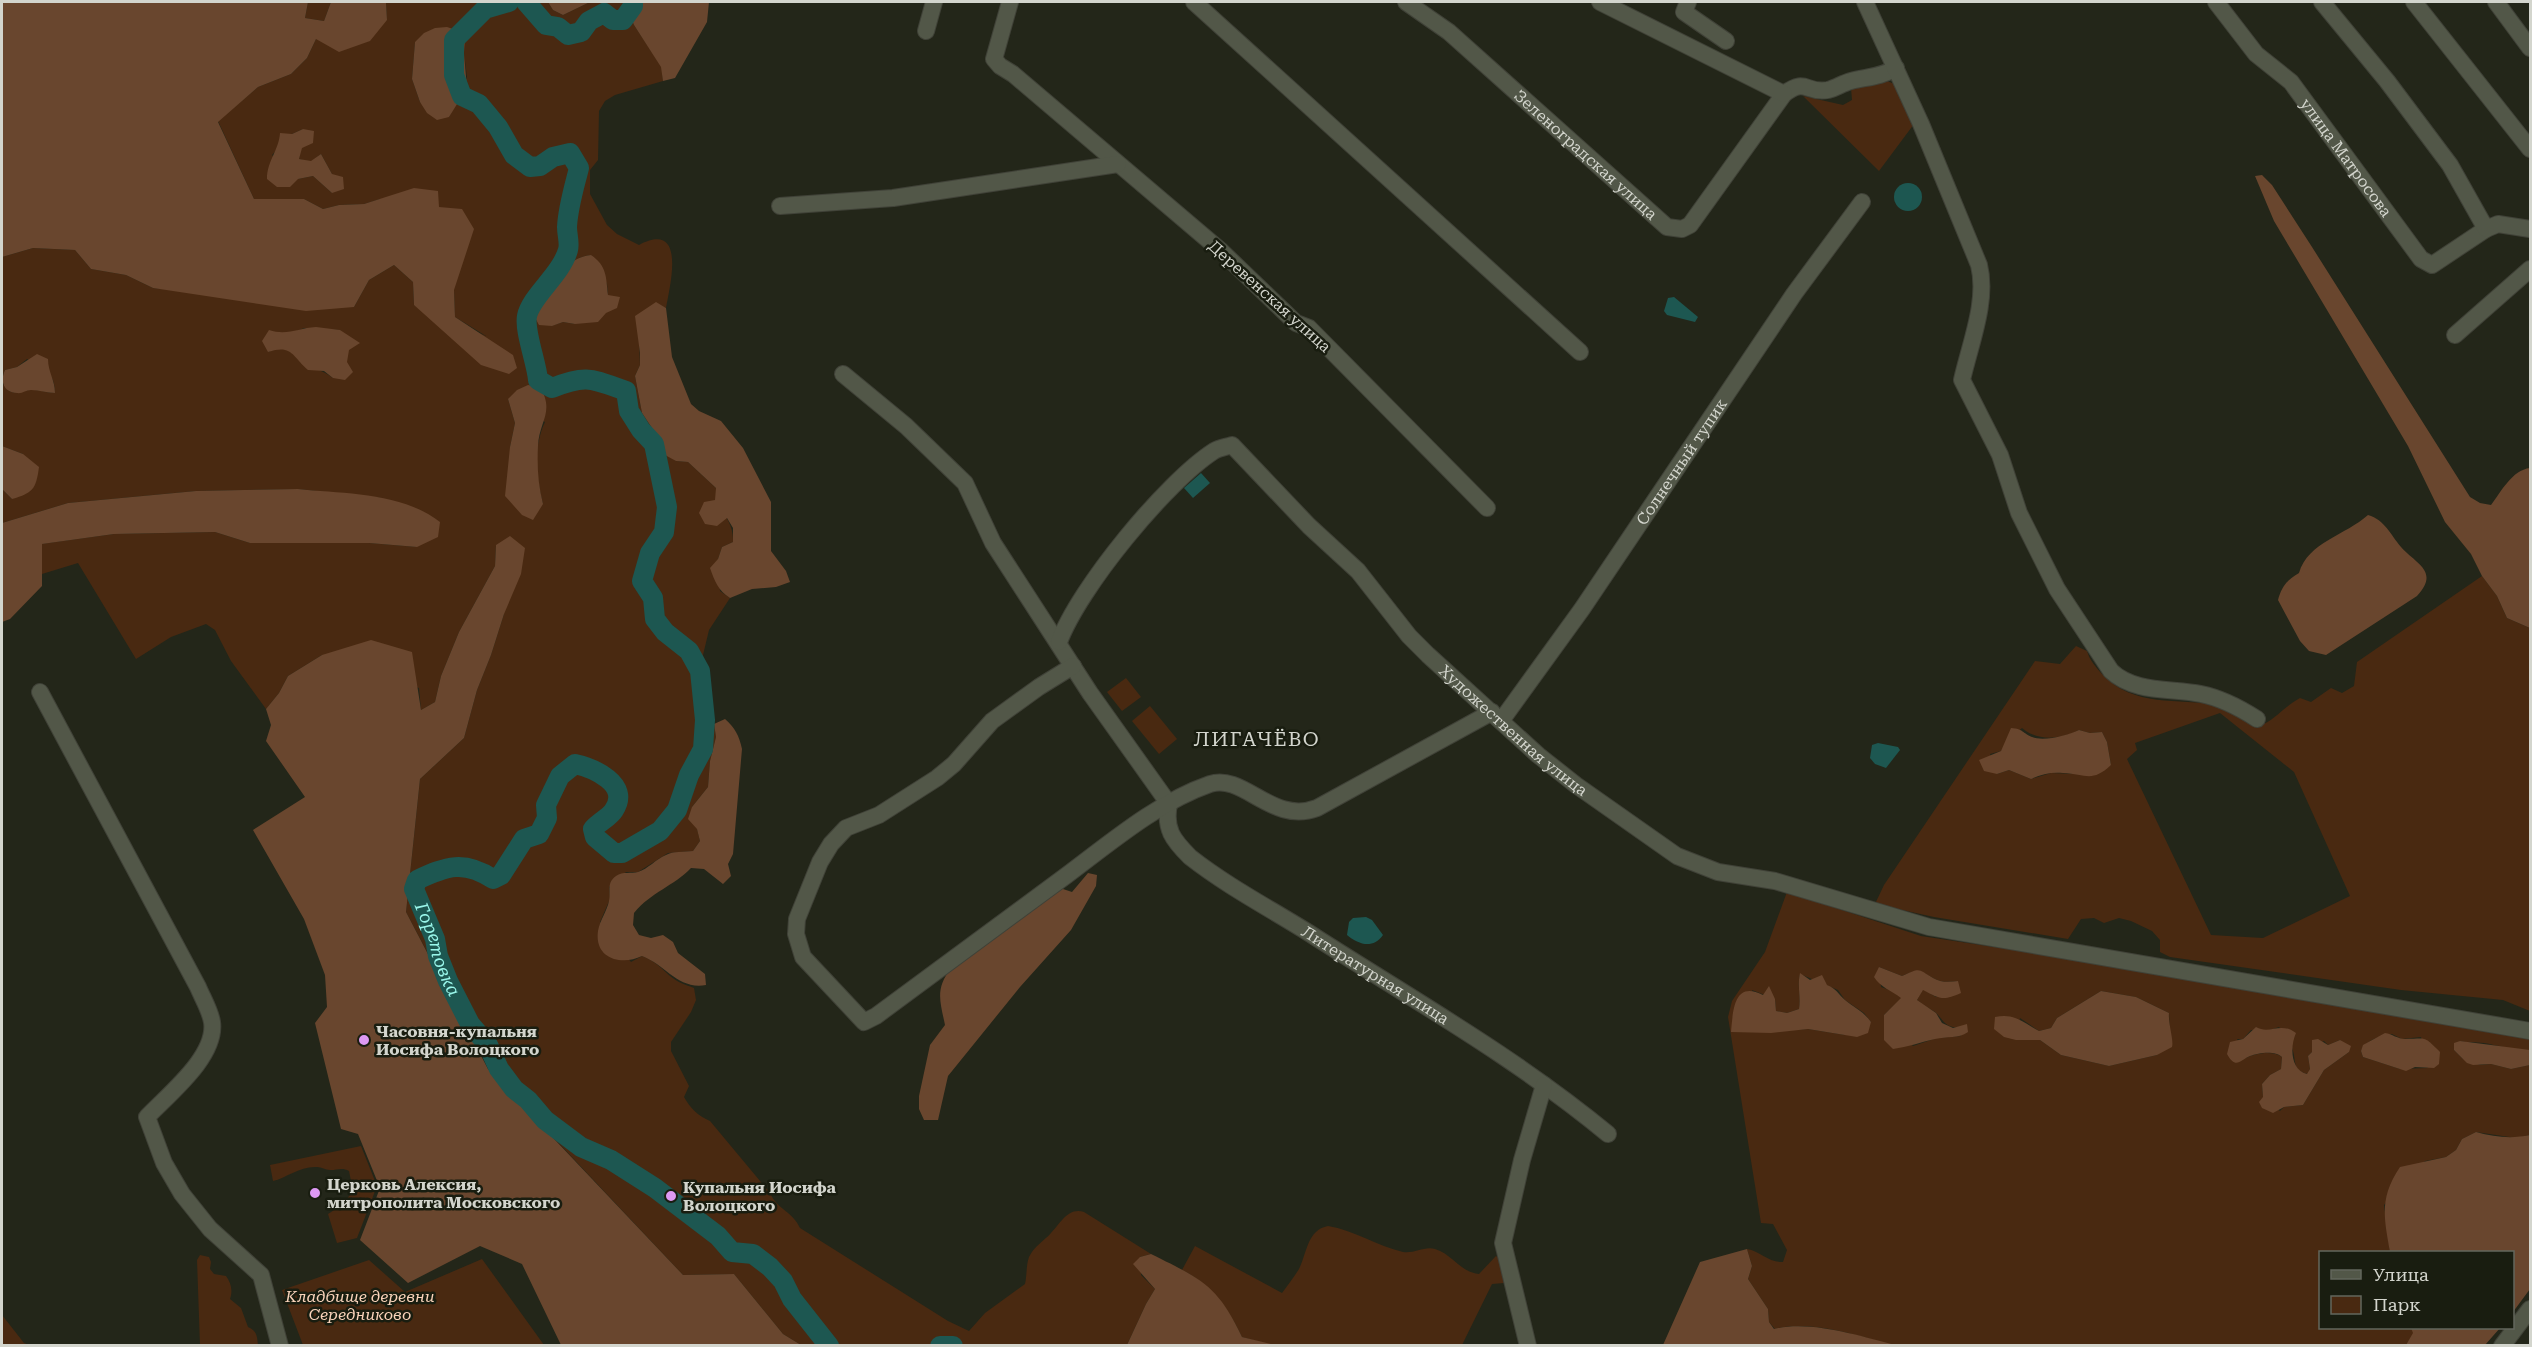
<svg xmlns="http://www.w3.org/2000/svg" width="2532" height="1347" font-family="'Roboto Serif',serif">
<rect width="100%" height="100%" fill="#232619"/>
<g fill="#492911" fill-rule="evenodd">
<polygon points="308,2 331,2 324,21 305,18"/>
<path d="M386 2H548L553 10 563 15 590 2H624L634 25 662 67 663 81 615 95 605 101 599 111 598 160 590 170V194L607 225 617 234 639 245C687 220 670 285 666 308L656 303 639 340 640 365 635 376 642 413 656 434 658 446 676 461 688 462 716 488C715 511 734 517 733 542L722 547 718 559 720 591 730 598 709 630 703 655 716 737 710 761 708 787 692 807 700 841 693 851 668 853 638 872H626L609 887 610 899 600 922 631 962 642 956C655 961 660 967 670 976 677 982 686 985 694 988L696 1000 691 1012 671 1042V1051L689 1086 684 1097C691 1109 697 1115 710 1121L770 1193C777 1209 793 1212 800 1228L948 1321 969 1331 985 1313 1025 1284C1027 1276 1026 1265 1029 1257 1034 1246 1044 1241 1051 1233 1060 1224 1068 1207 1084 1212L1151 1254 1140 1257 1141 1275 1155 1289 1146 1304 1127 1345H801L783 1334 734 1274 683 1275 489 1069 406 912 420 779 464 738 477 690 491 655 504 614 496 545 495 566 459 632 441 676 435 702 421 710 419 688 322 655 288 676 279 693 266 709 231 661 215 630 206 624 171 637 136 659 78 563 42 574 41 544 114 534 215 532 250 543H369L417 547 381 498 298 489 196 491 68 503 2 523V489L12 499 23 454 2 446V383C12 397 15 392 29 390 36 389 47 393 55 393 55 371 43 369 27 359L17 367 5 370 2 377V257L33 248 75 250 91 269 126 275 153 288 354 307 369 280 394 265 413 282 414 305 486 336 455 317 454 290 439 207 380 199 364 204 339 205 323 209 304 199H254L218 121 258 87 291 74 307 58 316 39 387 20ZM465 41 464 53 467 77 449 117 420 102 412 79 415 42ZM303 129 299 159 311 162 321 154 332 174V193L313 176 298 179 272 155 292 134ZM591 255 607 284 608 295 575 324 563 322 551 326 533 314C540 304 550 294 556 283 564 269 572 257 591 255ZM304 328 340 330C351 355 351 358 333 378 319 367 302 367 291 350L279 348 268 352 280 334 293 333ZM508 399 545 422C533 447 536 477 543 504L510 447 515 423Z"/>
<path d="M1887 81 1897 85 1914 124 1879 171 1803 96 1843 105 1852 100 1851 88C1862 85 1874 83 1887 81Z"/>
<path d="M2482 576 2497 596 2507 618 2530 628V1011L2503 1000 2401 990 2170 957 2160 952V940L2152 931 2131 921 2119 918 2104 923 2094 918 2081 919 2068 939 1934 917 1875 904 1884 885 2035 661 2060 664 2076 646 2087 651C2090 661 2095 666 2102 674 2134 708 2177 698 2219 705 2232 707 2247 720 2260 726 2275 720 2285 706 2300 698L2311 702 2331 688 2342 693 2354 686 2357 662ZM2220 713 2294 772 2350 896 2263 938 2211 935 2127 759 2137 750 2135 743ZM2022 728C2038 742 2061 739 2079 730L2090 733 2102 732 2107 742 2111 765 2076 774 2051 773 2031 779 2009 770 1997 774 1990 754 2001 751 2008 740Z"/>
<polygon points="1126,678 1141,697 1122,711 1107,692"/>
<polygon points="1150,706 1177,739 1159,754 1132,721"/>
<path d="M1787 892 1921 936 2087 961 2312 1002 2530 1037V1050C2517 1052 2498 1045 2484 1043 2476 1042 2468 1043 2460 1041L2454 1050 2463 1059 2480 1065 2491 1064 2511 1069 2530 1065V1135L2516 1138 2476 1132 2462 1139 2456 1150 2446 1157 2425 1161 2384 1205 2390 1252H2320V1328H2411L2414 1333 2406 1345 1895 1346C1860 1336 1809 1319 1775 1329L1769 1322 1768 1309 1748 1279 1752 1266 1747 1249C1760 1251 1769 1263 1783 1262L1787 1250 1773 1224 1761 1223 1728 1017 1732 1001 1765 952ZM1879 967 1902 976C1920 968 1918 970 1933 978 1941 983 1950 982 1958 981L1936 997 1923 989 1917 1000C1923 1005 1929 1008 1935 1012 1944 1020 1945 1029 1960 1027L1961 1036 1937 1038 1913 1046 1884 1015 1902 998 1892 991 1881 987ZM1800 974 1838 990 1845 1000 1864 1013 1871 1022 1845 1035 1808 1029 1759 1032 1752 990 1775 999 1776 1011 1787 1013 1799 1009C1801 996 1797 986 1800 974ZM2101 991 2136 997 2169 1013 2170 1036 2157 1055 2109 1066 2061 1055 2040 1040H2016L2020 1018 2039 1031 2051 1028 2057 1018ZM2279 1027C2284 1033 2289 1040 2292 1048 2297 1060 2291 1070 2308 1074L2310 1069 2308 1056 2312 1052 2313 1046 2324 1041 2328 1045 2340 1040 2349 1052 2324 1070 2303 1105 2284 1107 2280 1111 2263 1097 2262 1084 2270 1075 2281 1069 2282 1057C2274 1050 2255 1053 2246 1058L2237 1039H2243L2251 1030 2267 1031ZM2392 1034 2402 1039 2421 1037 2428 1068 2400 1069 2363 1057 2361 1051C2366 1040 2381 1035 2392 1034Z"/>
<path d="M361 1146 377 1186 357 1238 337 1243 328 1214 342 1205 353 1191 349 1171C342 1167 338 1170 330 1170 325 1170 322 1167 317 1167 300 1166 286 1178 273 1181L270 1165Z"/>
<path d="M1328 1226C1354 1230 1377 1246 1403 1252 1414 1254 1424 1246 1435 1249 1452 1254 1460 1272 1479 1274L1496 1256 1501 1259 1504 1283 1492 1284 1462 1345 1275 1346 1242 1337C1230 1310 1209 1283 1182 1270L1195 1246 1282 1293C1288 1285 1294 1277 1299 1269 1307 1253 1307 1230 1328 1226Z"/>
<path d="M200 1255 209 1257 211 1262 210 1269 214 1274 226 1276C231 1283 233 1290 230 1299L241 1308 248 1327C257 1331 257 1336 258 1345H200L197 1260Z"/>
<polygon points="482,1259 544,1345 303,1345 282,1290 369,1260 405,1292"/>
<polygon points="2,1315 24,1343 29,1345 2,1345"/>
</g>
<g fill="#69462e">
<polygon points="2,2 308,2 305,18 324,21 331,2 386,2 387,20 370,41 339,52 316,39 307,58 291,74 258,87 218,122 254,199 304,199 323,209 339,205 364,204 414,188 438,191 439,207 462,209 474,229 454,290 455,317 513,355 517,368 509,374 481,365 414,305 413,282 394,265 369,280 354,307 306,311 153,288 126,275 91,269 75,250 33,248 2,257"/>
<polygon points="548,2 590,2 563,15 553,10"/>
<polygon points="624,2 709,2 707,22 675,78 663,81 661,67 634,25"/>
<polygon points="447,27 459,31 465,41 464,53 467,88 449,117 437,120 427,113 420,102 412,79 415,42 424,33 435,28"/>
<path d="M303 129 314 131 313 143 302 148 299 159 311 161 321 154 332 174 343 177 344 189 332 193 313 176 298 179 290 187H277L267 179C267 161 279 150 280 133L292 134Z"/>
<path d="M2262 175 2272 185 2312 247 2470 497 2480 503 2491 505C2501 492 2512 470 2530 468V628L2507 618 2497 596 2482 576 2471 554 2445 522 2408 446 2274 221 2255 176Z"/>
<path d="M591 255C607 266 606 277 608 295L620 297 617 308 606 313 598 322 575 324 563 322 552 326 539 325 533 314C540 304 550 294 556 284 564 269 572 257 591 255Z"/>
<path d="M656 302 666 308 672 357 691 404 699 411 721 421 743 448 771 502V551L786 571 790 582 776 587 752 589 730 598C718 590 715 582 710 568L718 559 722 547 733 542V528L727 518 717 526 705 524 699 513 704 502 715 500 716 488 688 462 676 461 665 455 658 446 656 434 642 413 635 376 640 365V353L635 316Z"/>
<path d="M316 327 340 330 360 343 349 350 347 362 353 372 345 380 333 378 324 371 308 370C292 356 292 344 268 352L262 341 269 330C287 336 298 328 316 327Z"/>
<path d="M37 354 48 359C48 372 55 380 55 393 47 393 39 390 31 390 26 390 22 394 17 393 3 392 0 381 5 370L17 367Z"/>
<path d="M528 385 540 387C555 412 539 421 538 446 537 466 538 484 543 504L533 520 522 515 505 496 510 447 515 423 508 399 517 390Z"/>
<path d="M2 446 23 454 39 467C36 489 33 493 12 499L2 489Z"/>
<path d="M298 489C344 494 402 492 440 522L438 537 417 547 369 543H250L215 532 114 534 42 544V586L10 619 2 622V523L68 503 196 491Z"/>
<path d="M2368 515C2385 520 2390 534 2401 547 2416 564 2440 571 2417 596L2326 655 2309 651 2300 641 2278 600C2282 586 2287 580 2299 573 2308 542 2346 535 2368 515Z"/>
<polygon points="510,536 525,548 521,574 504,614 491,655 477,690 464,738 420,779 406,912 488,1069 683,1275 734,1274 783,1334 801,1345 561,1345 522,1264 480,1246 408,1283 360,1240 380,1188 358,1134 341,1129 315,1023 327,1007 325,975 304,919 253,830 305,797 266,741 271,725 266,709 279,693 288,676 322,655 371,640 412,652 421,710 435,702 441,676 459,632 495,566 496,545"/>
<path d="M725 719C735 728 739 735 742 749L733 854 728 864 731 876 723 884 704 869 691 868C674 886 651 892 634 913L633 925 639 935 651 938 663 935 673 942 678 953 705 974 706 985C678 990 666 965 642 956 622 966 594 959 598 931 600 920 607 911 609 901 611 892 606 883 616 876 623 871 631 874 638 872 648 869 656 859 666 855 673 851 684 852 693 851L700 841 697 829 688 819 692 807 708 787 710 761 716 737 714 724Z"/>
<path d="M2011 728C2024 729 2022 733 2032 737 2044 742 2068 735 2079 730L2090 733 2102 732 2107 742 2111 765C2092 783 2086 774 2063 773 2051 772 2042 774 2031 779L2009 770 1997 774 1984 771 1979 760 2001 751Z"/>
<path d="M1088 873 1097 875 1096 886 1071 930 1020 987 948 1076 938 1120H924L919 1109V1096L930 1045 945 1025C940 1001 935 989 951 968L1060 888 1072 892Z"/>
<path d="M1879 967 1902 976C1921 967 1918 969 1933 978 1941 983 1950 982 1958 981L1961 993C1943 1001 1940 999 1923 990L1917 1000 1936 1013 1942 1023 1953 1028 1967 1024 1968 1032C1958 1039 1947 1036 1935 1039 1921 1042 1908 1047 1893 1049L1884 1040V1015L1901 998C1891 990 1881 988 1874 977Z"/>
<path d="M1800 973 1810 980 1822 975 1827 985C1837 989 1838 994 1845 1000 1855 1008 1863 1011 1871 1022L1868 1033 1857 1037 1808 1029 1771 1033 1731 1032C1733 1010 1734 980 1763 995L1769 986 1775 999 1776 1011 1787 1013 1799 1009C1801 997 1797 986 1800 973Z"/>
<path d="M2101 991 2136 997 2169 1013C2168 1024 2174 1040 2172 1047L2157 1055 2109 1066 2061 1055 2040 1040H2016L2004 1037 1994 1029 1995 1017C2015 1013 2022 1022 2039 1031L2051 1028 2057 1018Z"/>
<path d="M2256 1027C2270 1035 2280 1021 2296 1033 2290 1046 2290 1070 2307 1074L2310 1069 2308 1056 2312 1052V1040L2318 1039 2328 1045 2340 1040 2351 1046 2349 1052 2324 1070 2303 1105 2284 1107 2273 1113 2262 1108 2259 1102 2263 1097 2262 1084 2270 1075 2281 1069 2282 1057C2275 1050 2258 1053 2250 1056 2240 1060 2236 1070 2227 1054L2230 1042 2243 1039Z"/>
<path d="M2385 1033C2392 1034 2398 1039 2405 1039 2427 1039 2423 1035 2440 1052L2439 1064 2434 1068 2415 1067 2406 1071 2363 1057 2361 1051 2363 1045Z"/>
<polygon points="2460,1041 2530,1050 2530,1065 2511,1069 2491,1064 2473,1065 2467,1063 2454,1050 2454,1043"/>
<path d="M2476 1132C2495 1137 2511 1139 2530 1135V1289L2513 1312 2512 1252H2390C2384 1218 2379 1198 2400 1167L2446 1157 2456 1150 2462 1139Z"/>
<path d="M1747 1249 1752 1266 1748 1279 1768 1309 1769 1322 1774 1329C1811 1320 1859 1336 1895 1345H1663L1700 1262Z"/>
<path d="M1151 1254C1201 1279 1217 1284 1242 1337L1275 1345H1127L1146 1304 1155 1289 1133 1264 1140 1257Z"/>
<polygon points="2411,1328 2500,1328 2485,1345 2406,1345 2413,1333"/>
</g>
<g fill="#1d5751">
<circle cx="1908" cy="197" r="14"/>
<polygon points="1674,297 1698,317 1695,322 1667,315 1664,311 1668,298"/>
<polygon points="1201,473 1210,483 1193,498 1184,488"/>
<polygon points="1878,743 1898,747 1900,750 1886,768 1875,764 1870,758 1872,745"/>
<path d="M1366 917 1372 920 1383 935C1373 949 1359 945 1347 935L1349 922 1353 918Z"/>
</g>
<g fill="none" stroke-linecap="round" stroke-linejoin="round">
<g stroke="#1d5751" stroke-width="20">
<path id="s1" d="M509 2 485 9 454 40V75L462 96 479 104 498 127 514 155 530 167 540 166 553 157 570 153 579 168C574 188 568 207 567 227 567 235 570 243 568 250 561 275 531 296 527 316 524 331 537 364 538 380L552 388C587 374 592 379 626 391L629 411 641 430 654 444 667 507 664 532 650 553 642 581 653 598 655 619 665 632 689 651 700 671 705 720 703 749 689 775 677 810 660 831 622 853H614L595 837 593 829C599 822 610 817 614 810 631 784 593 768 575 764L560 776 546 805 547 818 539 834 524 839 501 875 493 879C464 860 447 866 417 880L414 889 435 939 438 956 448 981 470 1024 488 1045 499 1069 514 1089 528 1100 545 1120 581 1147 611 1160 655 1188 718 1236 732 1252 753 1254 770 1267 783 1281 792 1299 829 1346"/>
<polyline points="526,2 546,25 558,27 568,35 581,32 589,21 604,13 613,20 623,20 633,6 633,2"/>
<polyline points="940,1346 953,1346"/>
</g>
<g stroke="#404238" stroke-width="18">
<g id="minor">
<polyline points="1010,2 994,59 1000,66 1013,74 1220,250 1296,323 1309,328 1487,508"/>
<polyline points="1194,2 1580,352"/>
<path id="s2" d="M1406 2 1449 32 1667 227 1682 229 1690 225 1784 94C1807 77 1805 94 1828 90 1836 88 1843 83 1851 81 1867 77 1881 77 1896 68"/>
<polyline points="1600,2 1784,94"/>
<polyline points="1688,2 1684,12 1726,41"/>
<path d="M1865 2 1921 124 1979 265C1988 301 1970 344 1962 380L2000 455 2019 513 2057 589 2111 671C2134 693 2171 688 2201 694 2221 698 2240 708 2257 719"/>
<path id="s3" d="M2216 2 2256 54 2291 82 2421 259 2432 265 2486 229"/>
<polyline points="2322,2 2387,81 2450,165 2486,229 2498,224 2530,229"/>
<polyline points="2414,2 2530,149"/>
<polyline points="2496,2 2530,48"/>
<polyline points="926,31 934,2"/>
<polyline points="780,206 893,198 1118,164"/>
<polyline points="2455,335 2530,269"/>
<path id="s4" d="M843 374 906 426 965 483 993 543 1090 693 1169 804C1164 829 1173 840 1190 857 1227 886 1269 908 1309 933 1410 998 1515 1057 1608 1134"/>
<path id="s5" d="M1059 642C1079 588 1166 482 1214 451 1219 448 1226 447 1232 445L1309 526 1358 571 1409 636 1428 655 1538 755 1576 785 1677 856 1718 872 1775 881 1929 927 2530 1031"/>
<path d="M1073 666 1039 687 992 721 954 764 937 778 879 815 846 828 831 844 820 862 797 919 796 934 803 957 864 1022 876 1016C940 969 1004 922 1067 875 1111 842 1158 802 1210 784 1244 773 1272 825 1317 808L1492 712"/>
<path d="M40 692 198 987C203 999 210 1010 212 1022 217 1056 169 1094 147 1117L164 1163 182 1194 210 1229 261 1275 280 1346"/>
<path id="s6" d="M1501 721 1582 609 1794 294 1862 202"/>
<polyline points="1528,1346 1503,1243 1522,1160 1544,1085"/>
<polyline points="2502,1346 2530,1309"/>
</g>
</g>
<use href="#minor" stroke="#525748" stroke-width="16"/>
</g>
<g fill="#dd99f3" stroke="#191d10" stroke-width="2">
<circle cx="364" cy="1040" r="6"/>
<circle cx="315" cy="1193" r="6"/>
<circle cx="671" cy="1196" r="6"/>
</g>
<g text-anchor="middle" stroke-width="5" stroke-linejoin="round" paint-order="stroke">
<g font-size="16" fill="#d3d5cd" stroke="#191d10">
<text dy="6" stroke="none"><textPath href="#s2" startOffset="236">Зеленоградская улица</textPath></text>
<text dy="6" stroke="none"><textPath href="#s3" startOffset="204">улица Матросова</textPath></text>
<text transform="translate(1270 296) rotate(42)" y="6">Деревенская улица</text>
<text dy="6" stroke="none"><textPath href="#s6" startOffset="316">Солнечный тупик</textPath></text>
<text dy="6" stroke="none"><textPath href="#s5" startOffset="669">Художественная улица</textPath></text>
<text dy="6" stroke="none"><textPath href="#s4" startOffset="825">Литературная улица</textPath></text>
</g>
<g font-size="16" font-weight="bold" fill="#d3d5cd" stroke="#191d10" text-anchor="start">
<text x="376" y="1037">Часовня-купальня<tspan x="376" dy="18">Иосифа Волоцкого</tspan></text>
<text x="327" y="1190">Церковь Алексия,<tspan x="327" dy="18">митрополита Московского</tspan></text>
<text x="683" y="1193">Купальня Иосифа<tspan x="683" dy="18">Волоцкого</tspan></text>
</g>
<g font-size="16" font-style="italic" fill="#f9d3ba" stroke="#191d10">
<text x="360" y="1302">Кладбище деревни<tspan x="360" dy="18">Середниково</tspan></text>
</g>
<g font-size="18" font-style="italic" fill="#99f6ea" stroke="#191d10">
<text dy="6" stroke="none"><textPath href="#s1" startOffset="1587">Горетовка</textPath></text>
</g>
<g font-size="20" letter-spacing="1.5" fill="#d3d5cd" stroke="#191d10">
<text x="1257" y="746">ЛИГАЧЁВО</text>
</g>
</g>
<rect width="2532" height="1347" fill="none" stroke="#d3d5cd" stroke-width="6"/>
<rect x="2319" y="1251" width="195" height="78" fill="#191d10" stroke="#63675c" stroke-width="1.5"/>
<rect x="2331" y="1270" width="30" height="9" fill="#525748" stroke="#63675c" stroke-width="1.5"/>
<text x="2373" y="1281" font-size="18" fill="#d3d5cd">Улица</text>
<rect x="2331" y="1296" width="30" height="18" fill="#492911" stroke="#63675c" stroke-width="1.5"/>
<text x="2373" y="1311" font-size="18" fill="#d3d5cd">Парк</text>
</svg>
